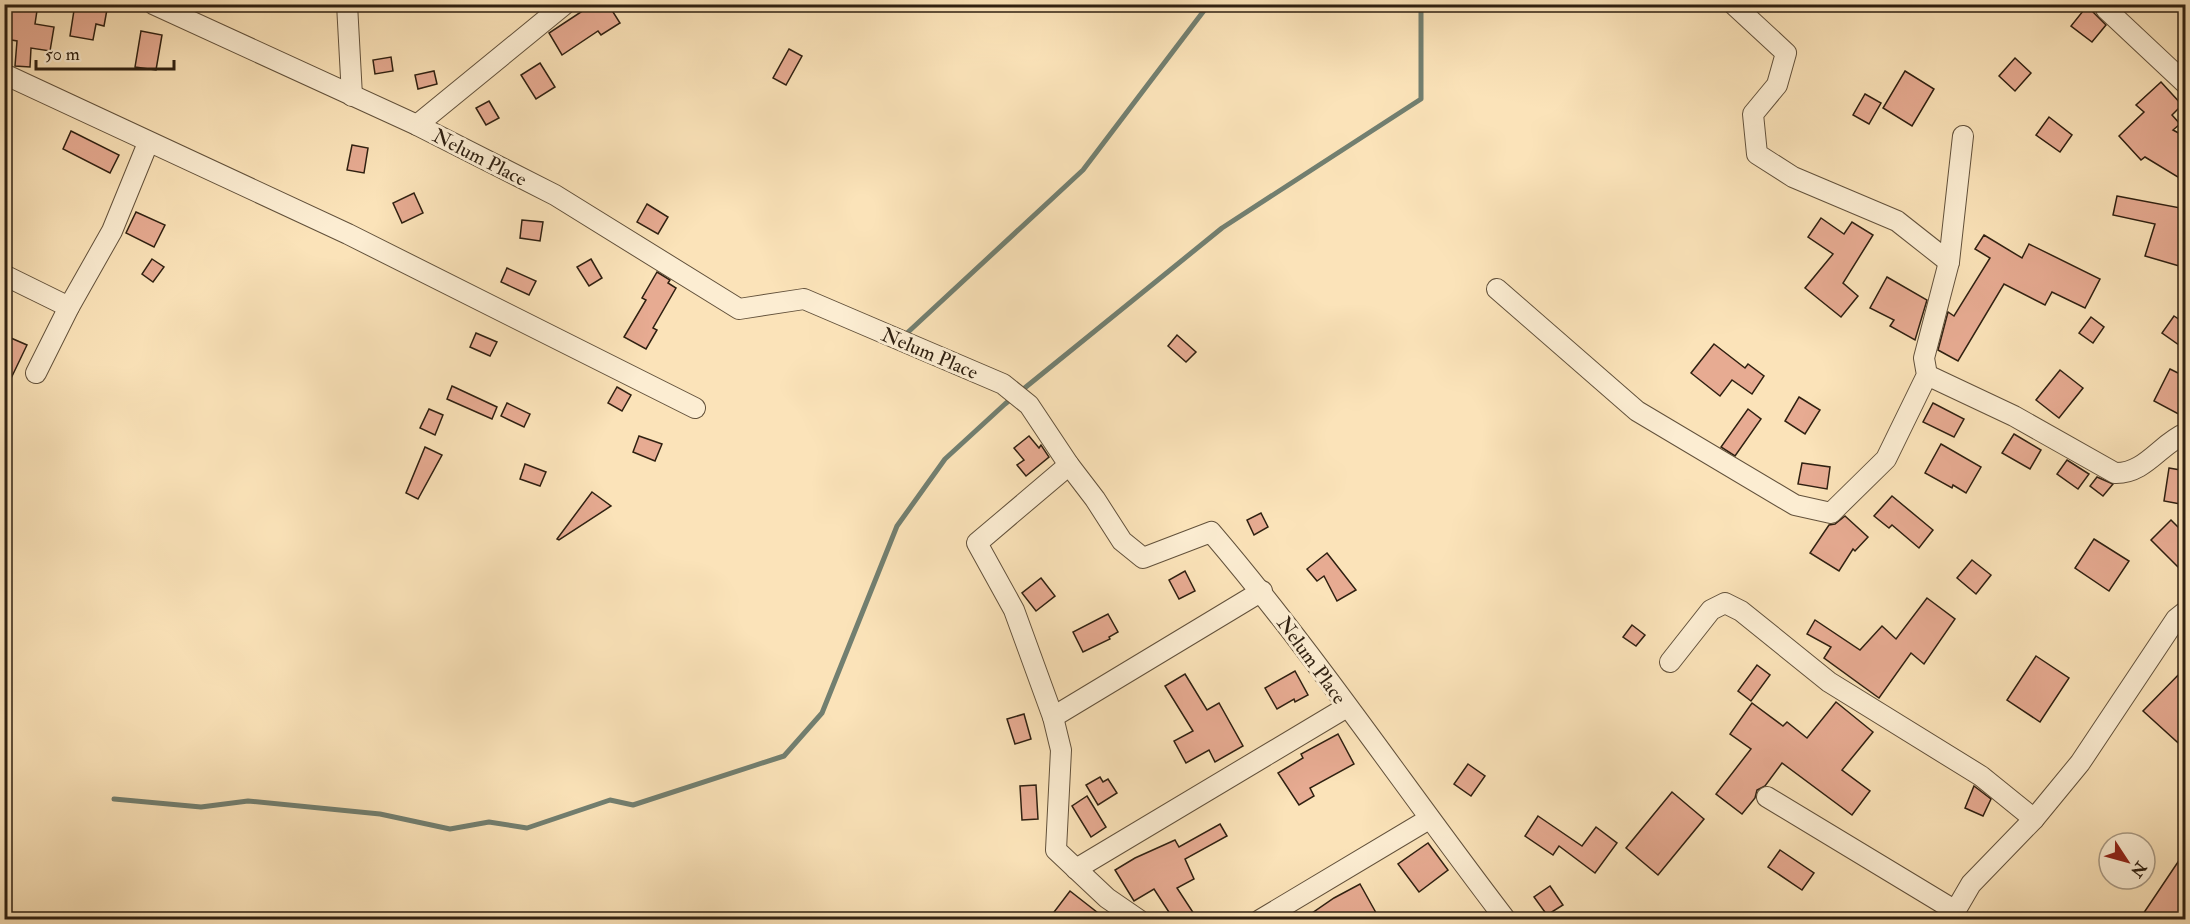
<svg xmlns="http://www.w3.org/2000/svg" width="2190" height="924" font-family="'IM FELL Double Pica',serif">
<rect width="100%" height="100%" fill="#fbe3b9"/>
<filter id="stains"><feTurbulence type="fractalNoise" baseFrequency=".00333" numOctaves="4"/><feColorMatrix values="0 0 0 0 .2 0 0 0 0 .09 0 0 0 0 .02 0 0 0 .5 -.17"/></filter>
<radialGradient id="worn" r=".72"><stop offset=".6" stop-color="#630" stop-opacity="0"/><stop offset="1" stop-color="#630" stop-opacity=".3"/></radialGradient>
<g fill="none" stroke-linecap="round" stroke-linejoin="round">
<g stroke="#727f70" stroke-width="5">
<polyline points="906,334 1083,170 1209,4"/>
<polyline points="114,799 201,807 248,801 380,814 450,829 489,822 527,828 610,800 633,805 784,756 822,713 897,526 945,459 1005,404 1222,228 1421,99 1421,4"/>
</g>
</g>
<g fill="#e7ab92" stroke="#2f2011" stroke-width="1.5">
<polygon points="10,4 38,4 35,24 54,27 50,51 31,48 30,67 15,66 17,41 5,39"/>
<polygon points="75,4 108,4 104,26 96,24 93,40 70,36"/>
<polygon points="593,4 608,4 620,23 601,35 598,31 562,55 549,33"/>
<polygon points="2087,6 2106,25 2092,42 2071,26"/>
<polygon points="141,31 162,35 156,70 135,67"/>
<polygon points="789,49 802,56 786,85 773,78"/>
<polygon points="391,57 393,71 375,74 373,60"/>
<polygon points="2015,58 2031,73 2015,91 1999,76"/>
<polygon points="540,63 555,87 536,99 521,75"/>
<polygon points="434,71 437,84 418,89 415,75"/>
<polygon points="1905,71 1934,89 1912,126 1883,108"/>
<polygon points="2161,82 2182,105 2172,115 2180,124 2173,130 2186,137 2186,182 2145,157 2141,160 2119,136 2144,112 2136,105"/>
<polygon points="1865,94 1881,103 1869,124 1853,115"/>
<polygon points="489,101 499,118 486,125 476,108"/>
<polygon points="2049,117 2072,135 2060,152 2036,135"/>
<polygon points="71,131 119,155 110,173 63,149"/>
<polygon points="352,145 368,148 364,173 347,170"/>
<polygon points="414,193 423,213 402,223 393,203"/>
<polygon points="2117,196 2186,209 2186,268 2145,256 2155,224 2113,215"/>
<polygon points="647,204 668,217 658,234 637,222"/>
<polygon points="136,212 165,225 154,247 126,233"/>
<polygon points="1821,218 1844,234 1852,222 1873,235 1843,283 1858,296 1841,317 1805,288 1833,254 1808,237"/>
<polygon points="522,220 543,222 540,241 520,238"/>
<polygon points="1984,235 2022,258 2029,244 2100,279 2085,308 2052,292 2045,305 2004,284 1958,361 1938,350 1948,312 1954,316 1990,258 1975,249"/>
<polygon points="152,259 164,267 153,282 142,274"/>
<polygon points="591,259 602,278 589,286 577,267"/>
<polygon points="507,268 536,281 529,295 501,282"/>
<polygon points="657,272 670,280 668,283 676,288 653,328 657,330 646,349 624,337 646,300 642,298"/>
<polygon points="1887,277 1927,300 1915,340 1890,326 1894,320 1870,308"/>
<polygon points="2174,316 2186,324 2186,336 2179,345 2162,333"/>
<polygon points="2091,317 2104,327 2093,343 2079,333"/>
<polygon points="476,333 497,342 490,356 470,347"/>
<polygon points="4,335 27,345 4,393"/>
<polygon points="1177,335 1196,352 1186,362 1168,346"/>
<polygon points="1714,344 1745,368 1748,364 1764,376 1752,394 1732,380 1720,396 1691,373"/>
<polygon points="2170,369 2186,377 2186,418 2154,401"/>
<polygon points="2060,370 2083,388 2059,418 2036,400"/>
<polygon points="452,386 497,407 492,419 447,399"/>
<polygon points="617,387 631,395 622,411 608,403"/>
<polygon points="1799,397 1820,410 1805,434 1785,421"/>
<polygon points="507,403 530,414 524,427 501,416"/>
<polygon points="1933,403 1964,419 1954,437 1923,422"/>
<polygon points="429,409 443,415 435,435 420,428"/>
<polygon points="1748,409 1761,419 1735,456 1721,447"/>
<polygon points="2014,434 2041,450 2030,469 2002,453"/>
<polygon points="639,436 662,444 655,461 633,452"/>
<polygon points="1029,436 1039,448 1041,445 1049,457 1026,476 1017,465 1024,460 1014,448"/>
<polygon points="1941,444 1981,467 1966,493 1953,485 1952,488 1925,473"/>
<polygon points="425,447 442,455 418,499 406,493"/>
<polygon points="2067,460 2089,474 2078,489 2057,474"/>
<polygon points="1802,463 1830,467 1827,489 1798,484"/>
<polygon points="525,464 546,472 540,486 520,479"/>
<polygon points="2169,468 2186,471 2186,505 2164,501"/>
<polygon points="2097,477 2113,484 2103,496 2090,486"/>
<polygon points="592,492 611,506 559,540 557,539"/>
<polygon points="1892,496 1933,530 1919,548 1892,525 1889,528 1874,516"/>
<polygon points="1261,513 1268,527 1254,535 1247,520"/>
<polygon points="1845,516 1868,537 1855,551 1853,549 1839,571 1810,553 1829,525 1835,524"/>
<polygon points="2171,520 2186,535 2186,575 2151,540"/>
<polygon points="2094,539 2129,561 2109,591 2075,568"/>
<polygon points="1327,553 1356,590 1337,601 1324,576 1317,581 1307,569"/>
<polygon points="1972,560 1991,575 1976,594 1957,578"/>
<polygon points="1185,571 1195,591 1179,599 1169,580"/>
<polygon points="1041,578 1055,596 1036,611 1022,593"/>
<polygon points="1927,598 1955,619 1924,664 1911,653 1879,698 1824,658 1831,647 1807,634 1815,620 1860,650 1882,626 1896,639"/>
<polygon points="1108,614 1118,632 1109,637 1110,639 1083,652 1073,632"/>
<polygon points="1632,625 1645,635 1636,646 1623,637"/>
<polygon points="2036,656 2069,678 2040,722 2007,700"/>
<polygon points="1757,665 1770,675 1751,701 1738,691"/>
<polygon points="2186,667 2186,750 2143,711"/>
<polygon points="1295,671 1308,695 1295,702 1294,699 1277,709 1265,688"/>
<polygon points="1185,674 1207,710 1219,703 1243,746 1215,762 1209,750 1186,763 1174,741 1193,731 1165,686"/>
<polygon points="1836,702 1873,732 1842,770 1870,791 1852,815 1782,763 1765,786 1757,790 1755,798 1742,814 1716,794 1751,749 1730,734 1752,703 1783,726 1787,722 1807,738"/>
<polygon points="1024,714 1031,739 1015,744 1007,719"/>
<polygon points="1338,734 1354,764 1310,788 1314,796 1299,805 1278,773 1303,758 1301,754"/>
<polygon points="1468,764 1485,776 1471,796 1454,784"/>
<polygon points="1100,777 1103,782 1108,779 1117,793 1098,805 1086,785"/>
<polygon points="1036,785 1038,819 1022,820 1020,786"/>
<polygon points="1974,786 1991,799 1983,816 1965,808"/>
<polygon points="1672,792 1704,819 1658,875 1626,848"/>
<polygon points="1087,796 1106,827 1091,837 1072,806"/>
<polygon points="1538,816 1582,846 1596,827 1617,843 1595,873 1559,846 1553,855 1525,836"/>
<polygon points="1220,824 1227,836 1185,859 1194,879 1177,888 1198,920 1174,920 1154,889 1134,901 1115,870 1135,858 1175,840 1179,847"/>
<polygon points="1428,843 1448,870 1419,892 1398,864"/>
<polygon points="1780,850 1814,873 1802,890 1768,867"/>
<polygon points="2186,850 2186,920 2139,920"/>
<polygon points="1360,884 1380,920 1302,920 1334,898"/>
<polygon points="1550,886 1563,905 1547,915 1534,897"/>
<polygon points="1070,891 1107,920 1048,920"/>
</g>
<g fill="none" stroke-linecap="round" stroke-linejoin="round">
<g stroke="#62513b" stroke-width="22">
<g id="street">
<path d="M153 4 417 125 555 195 739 309 804 299 1003 384 1029 405 1069 465 1095 499 1122 541 1143 558 1211 532C1316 655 1407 791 1506 920"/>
<polyline points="347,4 352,96"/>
<polyline points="1733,4 1786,53 1777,85 1753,114 1757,154 1793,177 1897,221 1949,262"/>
<polyline points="2106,9 2186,84"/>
<polyline points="4,74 348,234 695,408"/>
<polyline points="417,125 565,4"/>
<polyline points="4,275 69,307"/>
<polyline points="1497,289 1637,411 1795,505 1831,513 1886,459 1927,375 1924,358 1949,262 1963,136"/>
<polyline points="36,373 69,307 112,231 148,143"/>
<path d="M1927 375 2014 416 2115 473C2145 474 2160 444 2186 433"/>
<polyline points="1069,465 977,543 1014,610 1053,717 1061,750 1056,850 1107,898 1139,920"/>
<polyline points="1670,662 1711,610 1725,603 1741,611 1829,682 1981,776 2034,819"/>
<polyline points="1053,717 1262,591"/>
<polyline points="1767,797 1954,910"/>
<polyline points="1076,869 1347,707"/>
<polyline points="1260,920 1429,819"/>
<polyline points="1950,920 1971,884 2034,819 2080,763 2176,619 2186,611"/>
</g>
</g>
<use href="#street" stroke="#fcedd2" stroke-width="20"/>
</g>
<g text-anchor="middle" stroke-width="6" stroke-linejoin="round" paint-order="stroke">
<g font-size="20" fill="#2f2011" stroke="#fcedd2">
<text transform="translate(480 157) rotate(27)" y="7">Nelum Place</text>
<text transform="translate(930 353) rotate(23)" y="7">Nelum Place</text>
<text transform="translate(1312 660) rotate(54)" y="7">Nelum Place</text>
</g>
</g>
<rect width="2190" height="924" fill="none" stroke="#fbe3b9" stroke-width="24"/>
<rect x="6" y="6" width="2178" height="912" fill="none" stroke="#2f2011" stroke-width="3"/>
<rect x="12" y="12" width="2166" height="900" fill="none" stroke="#2f2011" stroke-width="1.5"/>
<g transform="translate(2127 861) rotate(126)"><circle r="28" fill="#fcedd2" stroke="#aa9b85" stroke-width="1.5"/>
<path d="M0-4.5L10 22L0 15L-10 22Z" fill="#8f2418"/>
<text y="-9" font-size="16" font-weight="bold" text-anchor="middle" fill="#2f2011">N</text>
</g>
<path d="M36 60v9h138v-9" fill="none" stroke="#2f2011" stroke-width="3"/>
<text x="45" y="60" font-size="18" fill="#2f2011" stroke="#fcedd2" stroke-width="4.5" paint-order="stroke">50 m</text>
<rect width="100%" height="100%" filter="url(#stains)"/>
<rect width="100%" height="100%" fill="url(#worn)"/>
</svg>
